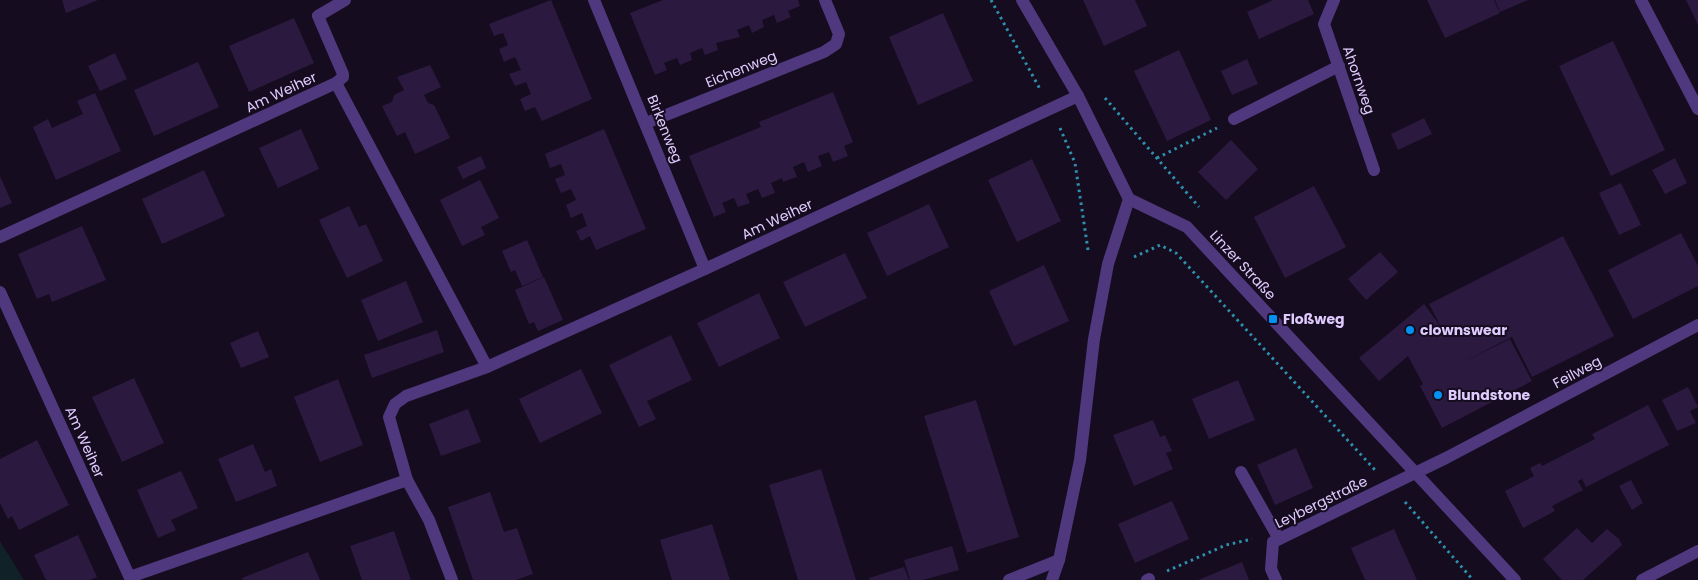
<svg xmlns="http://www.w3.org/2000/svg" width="1698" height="580" font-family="Poppins,sans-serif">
<rect width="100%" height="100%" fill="#150c1f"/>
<polygon fill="#102228" points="0,541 24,580 0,580"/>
<g fill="#2c193f">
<polygon points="62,0 98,0 66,13"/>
<polygon points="551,0 592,99 542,121 535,107 525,111 520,99 531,94 526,82 515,86 509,74 521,70 515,57 504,62 499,49 508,45 503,33 494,36 489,24"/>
<polygon points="663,0 798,0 800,6 788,11 791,17 777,23 774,15 762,20 764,27 752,33 749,25 737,30 740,37 716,43 718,50 705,55 702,48 690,53 692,60 680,65 677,58 664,63 667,70 655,75 630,13"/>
<polygon points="1083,0 1135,0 1147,26 1104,46"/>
<polygon points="1273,0 1308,0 1314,14 1259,39 1247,12"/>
<polygon points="1427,0 1494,0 1500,13 1445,38"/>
<polygon points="1495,0 1528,0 1500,12"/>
<polygon points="1686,0 1698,0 1698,25"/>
<polygon points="943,13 973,81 918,105 889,37"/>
<polygon points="294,18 314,63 249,92 229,46"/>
<polygon points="1613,41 1665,150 1611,176 1559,66"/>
<polygon points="1179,50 1211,120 1167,141 1134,71"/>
<polygon points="115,53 127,79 100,91 88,66"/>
<polygon points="1247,59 1258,84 1232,95 1221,71"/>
<polygon points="198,62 219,107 154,136 134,90"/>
<polygon points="430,65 441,87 424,95 428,103 434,105 450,138 415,154 405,132 397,136 382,106 392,102 394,95 404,90 397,77"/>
<polygon points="833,92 853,142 844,146 848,156 833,162 829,152 818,156 822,166 808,172 804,162 793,167 797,177 783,182 782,178 771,183 775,193 762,198 758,189 746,194 750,203 738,207 734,198 722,203 726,212 714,217 689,156 761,127 759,122"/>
<polygon points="95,93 121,151 56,180 33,127 48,119 52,128 83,114 77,101"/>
<polygon points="1424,118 1432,134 1398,150 1391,134"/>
<polygon points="301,129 319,169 278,188 259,148"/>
<polygon points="604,129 646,229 596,250 590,236 581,241 576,231 587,226 582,213 571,218 566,205 576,200 571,189 561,193 555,179 565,175 561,164 550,168 545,154"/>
<polygon points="1231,140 1258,169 1226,200 1198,172"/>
<polygon points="481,156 486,168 463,179 457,167"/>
<polygon points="1675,158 1687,183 1665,194 1652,170"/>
<polygon points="1032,159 1061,221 1017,242 988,180"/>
<polygon points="204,170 225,216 162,244 142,199"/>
<polygon points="0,176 12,203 0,208"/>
<polygon points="480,180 499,218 481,227 485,235 462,246 440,200"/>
<polygon points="1621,183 1641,225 1619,235 1599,193"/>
<polygon points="1314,186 1346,247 1285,278 1254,217"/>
<polygon points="929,204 949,247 887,276 867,233"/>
<polygon points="349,206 359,227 366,224 383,261 347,278 319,220"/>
<polygon points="82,226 106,280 52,302 49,294 37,299 18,254"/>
<polygon points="1681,233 1698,266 1698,286 1633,319 1608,270"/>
<polygon points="1563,236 1614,336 1532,377 1512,337 1459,364 1510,339 1532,381 1442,428 1420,386 1423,384 1408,356 1379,381 1359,358 1424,304 1441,327 1429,304"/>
<polygon points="527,240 543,277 522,286 515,270 511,272 502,251"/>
<polygon points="1380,252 1398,272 1366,300 1348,279"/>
<polygon points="845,253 867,298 805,327 783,282"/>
<polygon points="1044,265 1069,321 1014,346 989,291"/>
<polygon points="544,277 563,320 538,331 534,322 529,324 515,290"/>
<polygon points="406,281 423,322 378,341 361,300"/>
<polygon points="759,293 780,338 719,367 697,323"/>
<polygon points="437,330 444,352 372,378 364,355"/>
<polygon points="258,331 269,357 241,368 230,343"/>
<polygon points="671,335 692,380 647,401 656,419 639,427 609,365"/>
<polygon points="581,369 602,413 540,443 519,399"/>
<polygon points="134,378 164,443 122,462 92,397"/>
<polygon points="338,379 363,445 320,462 294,397"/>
<polygon points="1238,380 1255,420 1209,439 1192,399"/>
<polygon points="1688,387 1698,407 1690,411 1696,423 1677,431 1662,400"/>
<polygon points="976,400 1019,537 967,553 924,416"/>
<polygon points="1648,405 1669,445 1586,487 1582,479 1578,481 1583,490 1552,506 1555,511 1523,528 1505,491 1534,476 1530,468 1540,463 1542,466 1595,439 1592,434"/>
<polygon points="468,409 481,442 441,456 429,424"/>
<polygon points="1153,420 1160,437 1165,435 1172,451 1166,453 1173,469 1134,486 1113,435"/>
<polygon points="37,440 69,505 19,530 12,516 8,519 0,503 0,459"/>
<polygon points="253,444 265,472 271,469 277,486 236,502 218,459"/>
<polygon points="1296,448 1313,488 1275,505 1257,465"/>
<polygon points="821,469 843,539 856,580 798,580 769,485"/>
<polygon points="181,471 198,508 171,520 176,530 158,538 137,490"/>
<polygon points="1631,480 1643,503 1632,510 1619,486"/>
<polygon points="490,492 504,532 517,528 533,574 516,580 473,580 448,507"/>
<polygon points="1172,501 1189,539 1135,563 1118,524"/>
<polygon points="712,524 730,580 672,580 660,540"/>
<polygon points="1577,528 1592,543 1607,529 1619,539 1622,545 1583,580 1562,580 1543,559"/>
<polygon points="1394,529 1417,580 1365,580 1351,548"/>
<polygon points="394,531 411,580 362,580 350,546"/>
<polygon points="78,535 97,577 90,580 46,580 34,555"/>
<polygon points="952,546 959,570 923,580 910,580 904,560"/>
<polygon points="308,552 320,580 243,580 242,578"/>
<polygon points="1242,562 1249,580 1198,580"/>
<polygon points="904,567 909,580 869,580 869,578"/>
</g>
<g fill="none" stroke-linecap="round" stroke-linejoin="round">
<g stroke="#2f90ae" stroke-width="3" stroke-dasharray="2.5 4" stroke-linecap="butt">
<polyline points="991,0 1040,89"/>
<polyline points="1105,98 1199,207"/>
<polyline points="1060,128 1075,163 1088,250"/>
<polyline points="1157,158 1217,128"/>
<polyline points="1134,257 1160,245 1176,253 1375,470"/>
<polyline points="1405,502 1473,580"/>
<polyline points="1167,571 1226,545 1252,539"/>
</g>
<g stroke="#4f387d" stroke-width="12">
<polyline points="594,0 705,269"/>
<polyline points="1022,0 1078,96 1129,199 1187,227 1515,580"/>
<polyline points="1334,0 1324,24 1374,170"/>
<polyline points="1641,0 1698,109"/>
<polyline points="336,83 343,77 343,74 318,16 345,0"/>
<polyline points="1234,119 1339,66"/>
<polyline points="646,123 824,52 836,44 839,34 825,0"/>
<polyline points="0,237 336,83 487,367"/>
<polyline points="0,292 131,580"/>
<polyline points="1241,472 1279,539"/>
<polyline points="130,577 407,480"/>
<polyline points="452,580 429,520 407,480 389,417 395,404 406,396 487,367 705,269 1078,96"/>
<polyline points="1009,580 1059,560"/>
<polyline points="1052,580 1059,560 1080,460 1094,339 1108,264 1129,199"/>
<polyline points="1147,580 1149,579"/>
<polyline points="1276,580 1271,569 1273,542 1446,458 1698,325"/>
<polyline points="1642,580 1698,551"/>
</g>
</g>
<g fill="#0392f2" stroke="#150c1f" stroke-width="2">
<rect x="1268" y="314" width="10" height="10" rx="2.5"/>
<circle cx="1410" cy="330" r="5"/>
<circle cx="1438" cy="395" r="5"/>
</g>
<g text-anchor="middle" stroke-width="4" stroke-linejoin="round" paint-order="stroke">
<g font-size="14" fill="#e0cbfe" stroke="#150c1f">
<text transform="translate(741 69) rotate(-22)" y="5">Eichenweg</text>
<text transform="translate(1359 80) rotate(71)" y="5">Ahornweg</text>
<text transform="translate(281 92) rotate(-25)" y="5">Am Weiher</text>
<text transform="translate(665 129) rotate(68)" y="5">Birkenweg</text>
<text transform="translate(777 219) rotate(-25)" y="5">Am Weiher</text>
<text transform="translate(1243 265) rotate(47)" y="5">Linzer Straße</text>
<text transform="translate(1577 372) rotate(-28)" y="5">Feilweg</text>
<text transform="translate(85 442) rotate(66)" y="5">Am Weiher</text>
<text transform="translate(1321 502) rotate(-26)" y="5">Leybergstraße</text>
</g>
<g font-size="14" font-weight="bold" fill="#e0cbfe" stroke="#150c1f" text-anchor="start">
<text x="1283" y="324">Floßweg</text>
<text x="1420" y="335">clownswear</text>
<text x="1448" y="400">Blundstone</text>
</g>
</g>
</svg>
